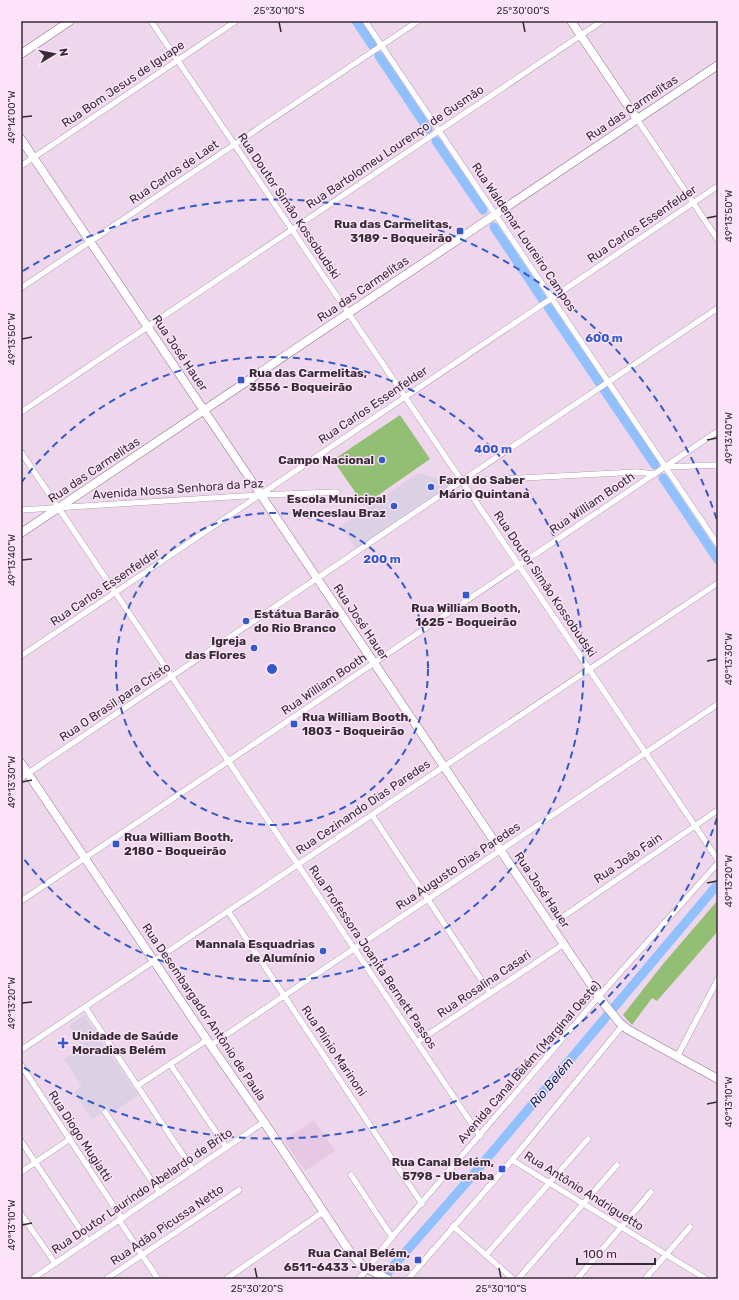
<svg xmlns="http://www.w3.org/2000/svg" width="739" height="1300" font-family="Rubik,sans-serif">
<rect width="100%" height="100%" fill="#eed6ec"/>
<polygon fill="#e7c8e4" points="314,1120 335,1151 305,1171 284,1140"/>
<g fill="#dcd0e4">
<polygon points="418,473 452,483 356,549 341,526"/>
<polygon points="84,1015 138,1095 112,1113 106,1104 99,1110 101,1113 92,1119 74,1092 82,1086 64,1059 83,1046 69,1026"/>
</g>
<g fill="#93bf75">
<polygon points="400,415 430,459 364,505 333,460"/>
<polygon points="718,900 718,931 657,1001 652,998 632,1025 623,1015 663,964"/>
</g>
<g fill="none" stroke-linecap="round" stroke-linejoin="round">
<g stroke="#90c0fd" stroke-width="9">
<polyline points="356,21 372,45"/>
<polyline points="379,56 428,129"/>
<polyline points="436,141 483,210"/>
<polyline points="494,227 543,300"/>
<polyline points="548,307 655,465"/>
<polyline points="663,478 718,560"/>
<polyline points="382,1279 472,1176 718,884"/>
</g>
<g stroke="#8f798d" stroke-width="6">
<g id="street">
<polyline points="151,21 718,860"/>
<polyline points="365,21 718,545"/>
<polyline points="637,119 718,240"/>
<polyline points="21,166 236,21"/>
<polyline points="21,288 418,21"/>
<polyline points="21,412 602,21"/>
<polyline points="21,452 480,1136"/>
<polyline points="666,467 718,465"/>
<polyline points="462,481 637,472 655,474"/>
<polyline points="21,510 261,495 337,492"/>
<polyline points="21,656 718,186"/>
<polyline points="21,778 718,308"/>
<polyline points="372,815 490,993"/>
<polyline points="21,901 718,431"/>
<polyline points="228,911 422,1204"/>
<polyline points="551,925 718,810"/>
<polyline points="85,1007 193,1170"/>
<polyline points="417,1042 564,944"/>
<polyline points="211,1045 718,704"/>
<polyline points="21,1050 718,583"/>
<polyline points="677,1057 718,979"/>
<polyline points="170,1064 226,1147"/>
<polyline points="21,1065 122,1219"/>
<polyline points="137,1086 207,1040"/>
<polyline points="105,1112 160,1193"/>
<polyline points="21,1141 88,1241"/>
<polyline points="512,1160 706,1279"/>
<polyline points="21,1172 70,1139"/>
<polyline points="351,1175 392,1237"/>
<polyline points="21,1214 55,1263"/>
<polyline points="119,1220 158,1279"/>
<polyline points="453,1226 513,1279"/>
<polyline points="486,1255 588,1139"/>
<polyline points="32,1279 264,1122"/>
<polyline points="106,1279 239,1190"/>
<polyline points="226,1279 323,1212"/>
<polyline points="359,1279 392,1237 599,996 718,863"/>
<polyline points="408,1279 512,1160 623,1025"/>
<polyline points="518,1279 583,1204 617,1165"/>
<polyline points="577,1279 651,1192"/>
<polyline points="645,1279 690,1227"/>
</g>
</g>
<g stroke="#8f798d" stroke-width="9">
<g id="secondary">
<polyline points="571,21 637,119"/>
<polyline points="21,54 70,21"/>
<polyline points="21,139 602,1001 619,1022 627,1029 718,1079"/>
<polyline points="21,533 718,65"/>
<path d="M21 763 207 1040 264 1122 352 1255C363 1268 374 1272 388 1279"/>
</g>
</g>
<use href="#street" stroke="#fff" stroke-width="5.5"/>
<use href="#secondary" stroke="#fff" stroke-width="8"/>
</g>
<path fill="none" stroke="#352c34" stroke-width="1.5" d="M279 22 281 32M523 22 525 32M22 117 32 116M707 218 717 216M22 339 32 337M707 440 717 438M22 560 32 559M707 661 717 659M22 782 32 780M707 883 717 881M22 1003 32 1002M707 1104 717 1102M22 1225 32 1223M255 1268 257 1278M499 1268 501 1278"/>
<g fill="none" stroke="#335aca" stroke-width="2" stroke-dasharray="7 5">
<circle cx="272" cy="669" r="156"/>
<path d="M21 483A312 312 0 1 1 21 855"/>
<path d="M717 818A469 469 0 0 1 23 1067M23 271A469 469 0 0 1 717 520"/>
</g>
<g fill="#335aca" stroke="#fce3f9" stroke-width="1.5">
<rect x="456" y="227" width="8" height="8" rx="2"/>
<rect x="237" y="376" width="8" height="8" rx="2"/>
<circle cx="382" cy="460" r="4"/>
<circle cx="431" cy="487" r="4"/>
<circle cx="394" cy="506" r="4"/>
<rect x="462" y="591" width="8" height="8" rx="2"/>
<circle cx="246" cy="621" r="4"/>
<circle cx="254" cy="648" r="4"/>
<rect x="290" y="720" width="8" height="8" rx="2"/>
<rect x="112" y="840" width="8" height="8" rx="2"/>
<circle cx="323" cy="951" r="4"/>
<path d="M61 1037h4v4h4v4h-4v4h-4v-4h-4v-4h4z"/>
<rect x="498" y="1165" width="8" height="8" rx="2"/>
<rect x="414" y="1256" width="8" height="8" rx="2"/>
</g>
<g text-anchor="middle" stroke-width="3" stroke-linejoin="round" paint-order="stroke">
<g font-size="12" fill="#352c34" stroke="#fce3f9">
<text transform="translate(123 84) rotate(-34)" y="4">Rua Bom Jesus de Iguape</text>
<text transform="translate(632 108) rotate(-34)" y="4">Rua das Carmelitas</text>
<text transform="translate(395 147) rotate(-34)" y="4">Rua Bartolomeu Lourenço de Gusmão</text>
<text transform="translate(174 172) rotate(-34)" y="4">Rua Carlos de Laet</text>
<text transform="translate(289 206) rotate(56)" y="4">Rua Doutor Simão Kossobudski</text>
<text transform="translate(642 224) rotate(-34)" y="4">Rua Carlos Essenfelder</text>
<text transform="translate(524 237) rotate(56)" y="4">Rua Waldemar Loureiro Campos</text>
<text transform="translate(363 289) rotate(-34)" y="4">Rua das Carmelitas</text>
<text transform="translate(180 353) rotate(56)" y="4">Rua José Hauer</text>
<text transform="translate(373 405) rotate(-34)" y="4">Rua Carlos Essenfelder</text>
<text transform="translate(94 470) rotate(-34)" y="4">Rua das Carmelitas</text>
<text transform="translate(178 489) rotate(-4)" y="4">Avenida Nossa Senhora da Paz</text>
<text transform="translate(592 503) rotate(-34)" y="4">Rua William Booth</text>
<text transform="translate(545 584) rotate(56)" y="4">Rua Doutor Simão Kossobudski</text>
<text transform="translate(105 587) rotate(-34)" y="4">Rua Carlos Essenfelder</text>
<text transform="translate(361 622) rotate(56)" y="4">Rua José Hauer</text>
<text transform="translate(324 684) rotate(-34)" y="4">Rua William Booth</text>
<text transform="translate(115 702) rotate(-34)" y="4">Rua O Brasil para Cristo</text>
<text transform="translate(363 807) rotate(-34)" y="4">Rua Cezinando Dias Paredes</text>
<text transform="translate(628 858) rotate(-34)" y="4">Rua João Fain</text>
<text transform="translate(458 866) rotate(-34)" y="4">Rua Augusto Dias Paredes</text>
<text transform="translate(542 890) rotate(56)" y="4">Rua José Hauer</text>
<text transform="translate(373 957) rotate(56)" y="4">Rua Professora Joanita Bernett Passos</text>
<text transform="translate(484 984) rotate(-34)" y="4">Rua Rosalina Casari</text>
<text transform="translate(204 1012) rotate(56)" y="4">Rua Desembargador Antônio de Paula</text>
<text transform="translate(334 1051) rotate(56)" y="4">Rua Plínio Marinoni</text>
<text transform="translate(529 1062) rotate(-49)" y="4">Avenida Canal Belém (Marginal Oeste)</text>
<text transform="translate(80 1136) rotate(57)" y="4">Rua Diogo Mugiatti</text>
<text transform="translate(142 1191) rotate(-34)" y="4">Rua Doutor Laurindo Abelardo de Brito</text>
<text transform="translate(584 1191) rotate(32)" y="4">Rua Antônio Andriguetto</text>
<text transform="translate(167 1225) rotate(-34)" y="4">Rua Adão Picussa Netto</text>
</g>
<g font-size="12" font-weight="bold" fill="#352c34" stroke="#fce3f9" text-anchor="end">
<text x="452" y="228">Rua das Carmelitas,<tspan x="452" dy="14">3189 - Boqueirão</tspan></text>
<text x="249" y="377" text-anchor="start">Rua das Carmelitas,<tspan x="249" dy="14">3556 - Boqueirão</tspan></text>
<text x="374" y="464">Campo Nacional</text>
<text x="439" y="484" text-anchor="start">Farol do Saber<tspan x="439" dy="14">Mário Quintana</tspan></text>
<text x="386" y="503">Escola Municipal<tspan x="386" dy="14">Wenceslau Braz</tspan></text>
<text x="466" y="612" text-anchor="middle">Rua William Booth,<tspan x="466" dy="14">1625 - Boqueirão</tspan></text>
<text x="254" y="618" text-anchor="start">Estátua Barão<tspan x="254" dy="14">do Rio Branco</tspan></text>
<text x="246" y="645">Igreja<tspan x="246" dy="14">das Flores</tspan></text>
<text x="302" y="721" text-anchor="start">Rua William Booth,<tspan x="302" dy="14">1803 - Boqueirão</tspan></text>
<text x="124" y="841" text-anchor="start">Rua William Booth,<tspan x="124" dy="14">2180 - Boqueirão</tspan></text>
<text x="315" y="948">Mannala Esquadrias<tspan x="315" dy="14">de Alumínio</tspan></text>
<text x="72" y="1040" text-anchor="start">Unidade de Saúde<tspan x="72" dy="14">Moradias Belém</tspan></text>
<text x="494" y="1166">Rua Canal Belém,<tspan x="494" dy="14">5798 - Uberaba</tspan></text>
<text x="410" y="1257">Rua Canal Belém,<tspan x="410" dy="14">6511-6433 - Uberaba</tspan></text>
</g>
<g font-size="13" font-style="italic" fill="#002a58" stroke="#fce3f9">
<text transform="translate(551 1082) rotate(-50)" y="5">Rio Belém</text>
</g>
</g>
<circle cx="272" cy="669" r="6" fill="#335aca" stroke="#fce3f9" stroke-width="2"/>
<g font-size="12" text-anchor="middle" font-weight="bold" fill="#335aca" stroke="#fce3f9" stroke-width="3" stroke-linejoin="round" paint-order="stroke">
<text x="604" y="342">600 m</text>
<text x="493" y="453">400 m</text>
<text x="382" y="563">200 m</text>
</g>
<rect width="739" height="1300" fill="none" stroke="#fce3f9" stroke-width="44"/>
<g transform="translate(54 54) rotate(80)" stroke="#fce3f9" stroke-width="3" paint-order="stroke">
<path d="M0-3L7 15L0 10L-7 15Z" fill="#352c34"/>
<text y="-6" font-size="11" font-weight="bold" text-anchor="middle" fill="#352c34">N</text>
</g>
<path d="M577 1258v6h78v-6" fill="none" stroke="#352c34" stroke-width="2"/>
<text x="583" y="1258" font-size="12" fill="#352c34" stroke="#fce3f9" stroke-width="3" paint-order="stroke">100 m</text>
<rect x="22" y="22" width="695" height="1256" fill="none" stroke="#352c34" stroke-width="1.5"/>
<g font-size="10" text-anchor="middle" fill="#352c34">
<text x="279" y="14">25°30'10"S</text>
<text x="523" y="14">25°30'00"S</text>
<text transform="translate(11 117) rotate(-90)" y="4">49°14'00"W</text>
<text transform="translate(728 216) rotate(-90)" y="4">49°13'50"W</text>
<text transform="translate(11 339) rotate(-90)" y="4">49°13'50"W</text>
<text transform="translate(728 438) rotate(-90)" y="4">49°13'40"W</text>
<text transform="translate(11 560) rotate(-90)" y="4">49°13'40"W</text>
<text transform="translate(728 659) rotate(-90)" y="4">49°13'30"W</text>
<text transform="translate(11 782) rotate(-90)" y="4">49°13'30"W</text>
<text transform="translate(728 881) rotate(-90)" y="4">49°13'20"W</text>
<text transform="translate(11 1003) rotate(-90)" y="4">49°13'20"W</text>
<text transform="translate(728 1102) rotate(-90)" y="4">49°13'10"W</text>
<text transform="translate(11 1225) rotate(-90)" y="4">49°13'10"W</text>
<text x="257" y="1292">25°30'20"S</text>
<text x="501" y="1292">25°30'10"S</text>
</g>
</svg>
